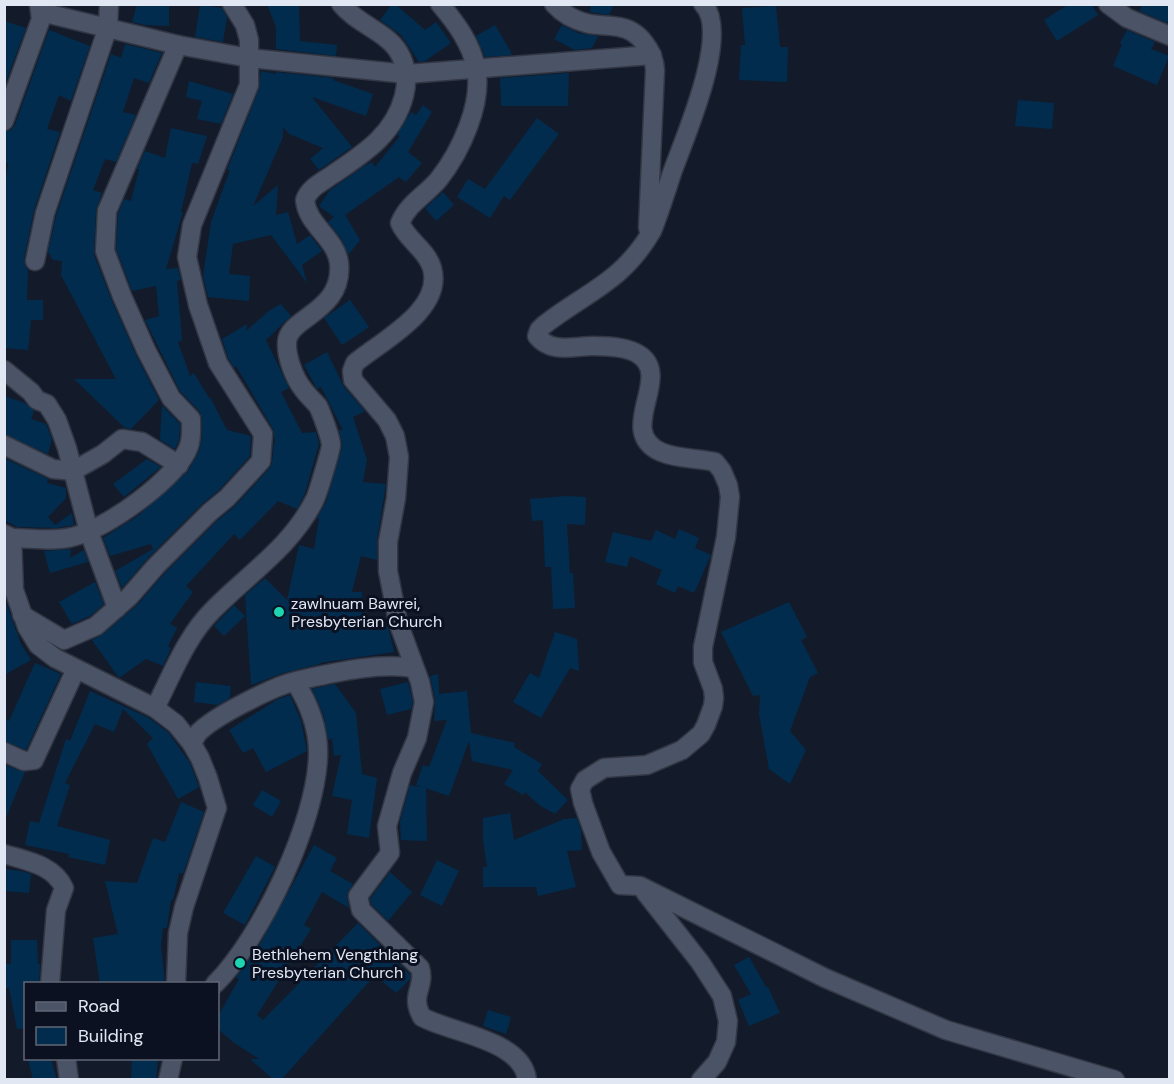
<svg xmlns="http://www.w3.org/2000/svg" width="1174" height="1084" font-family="'DM Sans',sans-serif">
<rect width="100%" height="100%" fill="#131b2b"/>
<g fill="#022c4d">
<polygon points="137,4 169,4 169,26 145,25 132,22"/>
<polygon points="267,4 299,4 300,41 337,45 336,56 276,49 276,27"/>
<polygon points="392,4 395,4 425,30 436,22 451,43 425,61 419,62 401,35 380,20"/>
<polygon points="591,4 614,4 609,15 590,12"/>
<polygon points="1069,4 1091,4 1098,15 1057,41 1044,20"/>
<polygon points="1143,4 1170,4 1170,18 1167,23 1139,11"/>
<polygon points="200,5 222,8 227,17 223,42 195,37"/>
<polygon points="776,6 780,47 788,47 787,82 739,80 741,45 745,45 742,8"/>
<polygon points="4,21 26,28 4,87"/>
<polygon points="495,25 511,52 512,55 485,57 476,36"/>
<polygon points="562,25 578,33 598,36 592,48 575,50 554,39"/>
<polygon points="49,30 90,46 71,101 59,95 47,129 60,132 34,210 24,259 25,265 28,270 27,300 43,300 43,320 31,320 28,350 4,348 4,197 8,163 4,163 4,132 11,130 15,125"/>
<polygon points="1127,30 1155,42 1151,49 1169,56 1157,85 1113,66 1122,45 1120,43"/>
<polygon points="125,44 162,53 149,83 134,78 123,112 136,115 116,162 105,159 93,190 102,193 96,210 94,255 112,301 136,355 159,400 131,429 125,428 74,379 116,379 61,275 62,261 53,260 48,252 56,216 111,54 121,58"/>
<polygon points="261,71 276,74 276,72 334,78 333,80 373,94 366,116 312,97 352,147 319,170 310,159 323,148 289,134 283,127 283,137 253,206 278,185 276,215 288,212 297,244 310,235 322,251 302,265 307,283 271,235 233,244 229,274 250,276 249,301 208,297 203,276 211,222 230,170 227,170 259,89"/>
<polygon points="569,73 568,106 501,106 500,78"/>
<polygon points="189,81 233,94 221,124 197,119 202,101 186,97"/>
<polygon points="1018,100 1054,103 1052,129 1015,126"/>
<polygon points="423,105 432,112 408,152 422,163 406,182 399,177 345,215 360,240 348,255 342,240 328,222 334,217 319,206 330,190 366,165 372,162 375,167 400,136 397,135 411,112 416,115"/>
<polygon points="537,118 559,134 510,200 504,196 490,218 457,197 468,179 485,189"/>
<polygon points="171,128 207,136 198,164 192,163 181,212 183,212 166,269 178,268 181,280 177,281 182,340 178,342 190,376 194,373 209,398 210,397 227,430 251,436 250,456 219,490 202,504 148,558 122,588 115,571 153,549 151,544 110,556 103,538 139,515 188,471 199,451 202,437 202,419 200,412 180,391 145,320 159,316 156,286 132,291 116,249 118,214 124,199 131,201 139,169 137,169 145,151 165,158"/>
<polygon points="443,192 454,205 436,221 425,208"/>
<polygon points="350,300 369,327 342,345 324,318"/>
<polygon points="281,304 291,316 266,340 289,388 281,392 302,433 316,432 319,444 305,493 297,509 278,501 240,540 234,534 186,586 193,592 170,624 177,628 168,646 171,648 163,666 146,659 119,678 92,640 103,634 137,605 164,574 218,520 235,506 269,469 272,463 274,443 275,443 273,429 236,366 234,368 228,358 222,339 247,324 246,331 270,310"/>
<polygon points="327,352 344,387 365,411 353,417 367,460 363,482 386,484 377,540 377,560 361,556 352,592 362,592 363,626 387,622 394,652 319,663 320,664 283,673 251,685 245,595 265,578 287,600 299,545 314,549 319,519 317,518 326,502 341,451 342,444 339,430 343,430 321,387 317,389 304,365"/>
<polygon points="4,396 25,403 34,411 31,419 46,424 52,439 48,454 4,434"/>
<polygon points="162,405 180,424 179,440 175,449 160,440"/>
<polygon points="4,458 48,479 47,483 66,488 66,498 48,517 55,525 72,513 74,525 57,528 17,527 4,520"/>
<polygon points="147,459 161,467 124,497 113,484"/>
<polygon points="566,496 586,497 585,525 567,524 570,573 573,573 575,608 553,609 551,567 545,567 543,520 532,521 530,499"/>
<polygon points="679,529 699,538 695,548 711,555 694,593 678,586 675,593 656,584 662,570 630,556 627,567 605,562 613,532 651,541 656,530 675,539"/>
<polygon points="71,549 70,558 84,550 88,562 50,573 44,551"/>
<polygon points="95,582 104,604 90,616 72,624 59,602"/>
<polygon points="789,602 807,637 801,640 818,673 810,677 790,731 806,750 790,784 769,769 759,714 760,695 753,696 721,632"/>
<polygon points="6,603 21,644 31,660 4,675 4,604"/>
<polygon points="234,605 245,616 224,636 214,626"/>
<polygon points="555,632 577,639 579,671 570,668 541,718 513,702 530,673 539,678"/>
<polygon points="35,663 61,674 26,750 4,741 4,718 9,721"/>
<polygon points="438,674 439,694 467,691 471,733 515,743 514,747 542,764 538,771 568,800 555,814 539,805 525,792 523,795 504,784 513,770 472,761 469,741 449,796 416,785 423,765 429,767 447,720 434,721 435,700 430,676"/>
<polygon points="196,682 231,686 230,698 218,705 194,702"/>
<polygon points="408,682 413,702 411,709 387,715 380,689"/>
<polygon points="335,684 356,713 362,774 377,778 369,838 347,834 352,800 332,796 341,755 334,756 332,738 328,740 323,714 312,689"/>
<polygon points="90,691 149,718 168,732 190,763 199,787 178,799 147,744 153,738 123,709 114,732 95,724 65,783 70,785 57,826 110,840 105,865 68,857 69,854 25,845 30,821 39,823 66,739 70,741"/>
<polygon points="290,695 301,721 307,751 266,772 253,748 243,753 229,730 278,699"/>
<polygon points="4,765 25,772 5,820 4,820"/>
<polygon points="410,785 426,788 427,841 401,840 400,821"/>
<polygon points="262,790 281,801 272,817 253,805"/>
<polygon points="181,802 204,812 183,874 179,873 173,900 171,900 167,928 163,928 161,946 165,984 100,984 93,938 118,934 105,881 137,883 153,838 165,842"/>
<polygon points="510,813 514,840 564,819 577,818 581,830 582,850 567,851 576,887 538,896 536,887 483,887 483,867 487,867 483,840 483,818"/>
<polygon points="314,845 337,858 330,871 353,884 347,894 349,908 322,892 304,925 311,929 257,1015 263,1020 358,923 410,975 410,979 396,993 375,975 281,1080 274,1080 250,1059 259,1059 233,1042 218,1029 218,1016 239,979 236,978 237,976 260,944"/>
<polygon points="256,856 275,867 245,925 223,913"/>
<polygon points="437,860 459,871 442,906 420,895"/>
<polygon points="4,869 21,871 31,874 29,893 4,891"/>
<polygon points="390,872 412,892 388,921 371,904 370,899"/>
<polygon points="11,940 37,940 38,964 40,964 40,967 39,984 26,984 26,1028 17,1029 9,988 4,988 4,964 11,964"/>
<polygon points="749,957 766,987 768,987 780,1013 749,1026 738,1000 751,994 734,965"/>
<polygon points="488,1010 511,1017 506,1034 483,1026"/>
<polygon points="28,1059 51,1059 57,1080 33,1080"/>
<polygon points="132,1059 158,1059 156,1080 131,1080"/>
</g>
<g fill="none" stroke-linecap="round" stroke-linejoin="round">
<g stroke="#333744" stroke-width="21">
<g id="street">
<path d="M440 4C456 23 471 43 476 68 483 103 461 151 439 179 426 195 408 203 400 223 407 240 427 250 432 268 444 310 381 341 355 363L352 371 353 380 387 420 395 436 399 457 396 498 388 542V571L398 622 420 682 424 702 417 738 402 773 387 826 390 853 358 896 361 910 420 968C426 988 409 994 422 1017 451 1033 523 1040 527 1080"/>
<path d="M554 4C563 14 574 20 586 23 597 26 608 25 619 27 639 30 654 51 655 70L648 228"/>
<path d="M703 4C731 32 685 137 673 170 666 191 660 211 652 231 622 282 588 291 544 325L539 330 537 336C551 354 574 346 593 346 606 346 627 347 638 354 675 376 614 431 661 452 677 459 697 458 715 462L722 471 728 485 730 497 726 537 703 647V662L713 689 714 698 713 706 706 725 701 734 682 750 647 765 604 768 585 780 580 789 583 803 601 852 620 885 640 886 825 978 946 1030 1115 1080"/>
<polyline points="1108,4 1127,18 1170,36"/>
<polyline points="41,12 178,45 249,58 407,74 652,55"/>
<polyline points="4,121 41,19 39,4"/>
<polyline points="35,261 45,213 108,27 109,4"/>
<polyline points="4,370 31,392 37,400 47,404 57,420 67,448 89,532 117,608"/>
<polyline points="4,445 53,469 73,471 103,454 122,439 142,442 179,465"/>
<polyline points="4,534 12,538 14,590 27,627 38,645 55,658 155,708 176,724 192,744 200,758 208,778 217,808 184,907 178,933 176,984"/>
<path d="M12 538C31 538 53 542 72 537 105 530 178 478 189 446 192 437 191 428 191 419L171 398 146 350 122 296 105 251 107 211 178 45"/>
<polyline points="22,615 64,640 96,626 129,597 156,566 210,512 227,498 261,461 263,434 218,363 198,305 187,257 192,225 249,85 249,40 245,25 232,4"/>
<path d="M155 708C172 675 186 637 212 611 247 575 291 547 314 501 317 497 331 449 331 445 331 438 321 412 318 406 313 400 307 395 303 389 294 378 286 356 287 342 288 317 344 312 339 263 336 238 307 225 305 200 309 188 322 182 332 175 363 154 394 135 404 96 408 80 407 65 398 51 386 32 356 23 341 4"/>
<path d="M192 744C194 740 196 735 199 732 215 716 274 686 296 681 333 673 377 662 414 668"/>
<polyline points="4,752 24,761 34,760 76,669"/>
<path d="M4 854C27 861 54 865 64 888L56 910 50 984"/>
<polyline points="645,892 700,962 722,996 728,1021 726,1042 717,1062 701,1080"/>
<path d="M215 984C262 937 316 822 318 756 319 730 309 703 295 682"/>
<polyline points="66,1058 69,1080"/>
<polyline points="168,1080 173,1058"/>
</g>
</g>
<use href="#street" stroke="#4b5367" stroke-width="18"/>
</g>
<g fill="#1ed5b1" stroke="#0b1121" stroke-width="2">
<circle cx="279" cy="612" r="6"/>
<circle cx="240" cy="963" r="6"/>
</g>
<g text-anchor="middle" stroke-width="6" stroke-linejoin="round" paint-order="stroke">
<g font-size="16" fill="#e1e7f3" stroke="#0b1121" text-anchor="start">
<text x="291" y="609">zawlnuam Bawrei,<tspan x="291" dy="18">Presbyterian Church</tspan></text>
<text x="252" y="960">Bethlehem Vengthlang<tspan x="252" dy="18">Presbyterian Church</tspan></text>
</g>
</g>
<rect width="1174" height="1084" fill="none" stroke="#e1e7f3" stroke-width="12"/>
<rect x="24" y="982" width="195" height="78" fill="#0b1121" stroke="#616775" stroke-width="1.5"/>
<rect x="36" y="1002" width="30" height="9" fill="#4b5367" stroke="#616775" stroke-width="1.5"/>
<text x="78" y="1012" font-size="18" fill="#e1e7f3">Road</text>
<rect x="36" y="1027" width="30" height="18" fill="#022c4d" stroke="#616775" stroke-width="1.5"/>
<text x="78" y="1042" font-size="18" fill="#e1e7f3">Building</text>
</svg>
